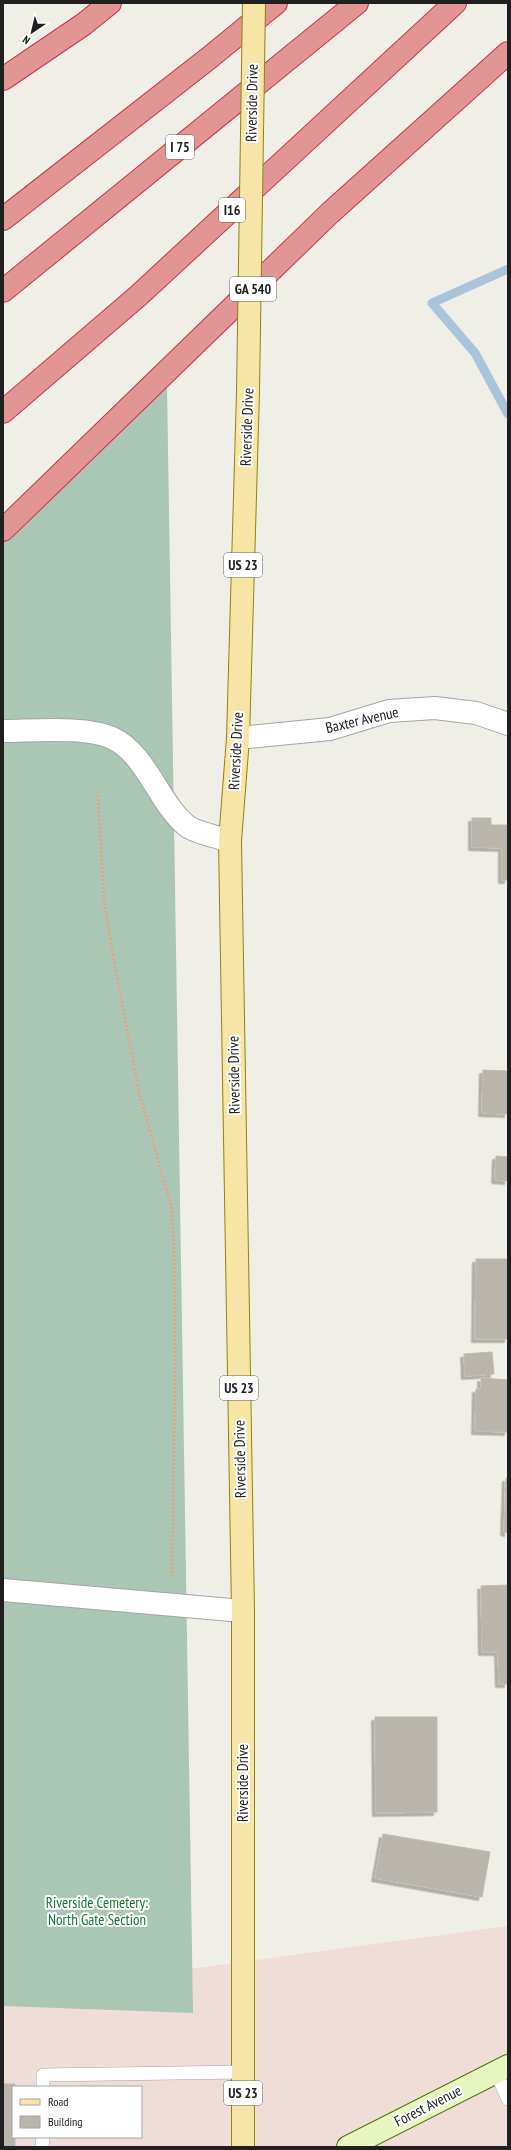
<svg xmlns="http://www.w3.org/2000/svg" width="511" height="2150" font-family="'PT Sans Narrow',sans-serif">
<defs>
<filter id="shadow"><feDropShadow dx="-3.5" dy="3.5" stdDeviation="0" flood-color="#0004"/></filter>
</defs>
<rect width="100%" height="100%" fill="#f0efe7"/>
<path fill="#efded8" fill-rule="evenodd" d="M508 1926V2147H3V1994ZM13 2087H141V2137H13Z"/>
<polygon fill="#aac7b5" points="167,385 193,2013 3,2006 3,527"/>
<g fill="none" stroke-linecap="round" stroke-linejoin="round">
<polyline stroke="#aac5db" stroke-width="9" points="508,269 432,303 475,353 508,414"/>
</g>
<g fill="#b9b5ad" stroke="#c1b9aa" filter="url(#shadow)">
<polygon points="472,818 491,818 491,825 508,825 508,880 502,880 502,848 472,847"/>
<polygon points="483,1070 508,1071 508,1114 482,1113"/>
<polygon points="496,1156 508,1157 508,1181 495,1180"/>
<polygon points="476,1259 508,1259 508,1339 475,1339"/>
<polygon points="492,1352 494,1374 465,1376 464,1354"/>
<polygon points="481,1378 508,1380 508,1432 475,1431 476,1389 481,1389"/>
<polygon points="506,1478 508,1478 508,1533 504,1532"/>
<polygon points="508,1585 508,1684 499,1684 498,1652 482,1652 481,1586"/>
<polygon points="375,1717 437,1717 437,1812 376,1813"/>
<polygon points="383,1834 490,1852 482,1897 375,1878"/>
<polygon points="3,2084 15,2084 15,2087 13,2087 13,2137 15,2137 15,2147 3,2147"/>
</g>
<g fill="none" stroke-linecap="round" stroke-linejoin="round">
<g stroke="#a4a4a4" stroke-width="14">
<g id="lane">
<polyline points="496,2072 508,2099"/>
<polyline points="43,2087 43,2075 243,2072"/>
<polyline points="42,2147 43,2137"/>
</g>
</g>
<g stroke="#a4a4a4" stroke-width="24">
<g id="street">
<path d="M3 731C32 731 87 726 112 738 146 753 159 804 187 826 196 833 219 837 230 841"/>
<polyline points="238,738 330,729 389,711 435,708 476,713 508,724"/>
<polyline points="3,1590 243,1611"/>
</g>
</g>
<g stroke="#51720c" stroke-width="24">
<polyline id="secondary" points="348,2147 508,2066"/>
</g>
<g stroke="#928309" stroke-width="24">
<polyline id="primary" points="243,2147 243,1611 230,841 238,738 248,392"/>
</g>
<g stroke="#d03145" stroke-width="24">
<g id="highway">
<polyline points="3,79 84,24 110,3"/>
<polyline points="3,219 209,58 276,3"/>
<polyline points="3,291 357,3"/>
<polyline points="3,412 138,296 455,3"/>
<polyline points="3,530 330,213 508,53"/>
</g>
</g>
<polyline stroke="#f19e76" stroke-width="2.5" stroke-dasharray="2 2" stroke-linecap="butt" points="98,795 104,901 115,967 140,1096 171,1205 174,1245 175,1366 172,1579"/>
<use href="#lane" stroke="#fff" stroke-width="13"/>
<use href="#street" stroke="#fff" stroke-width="22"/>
<use href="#secondary" stroke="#e7f6bf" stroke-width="22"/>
<use href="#primary" stroke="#f6e5a6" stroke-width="22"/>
<use href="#highway" stroke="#e29694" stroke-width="22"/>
<g stroke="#928309" stroke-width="24" stroke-linecap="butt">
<polyline id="primary-bridge" points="248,392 254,3"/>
</g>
<use href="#primary-bridge" stroke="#f6e5a6" stroke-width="22"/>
</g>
<g text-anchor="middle" stroke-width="4" stroke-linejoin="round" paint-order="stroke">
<g fill="#fff" stroke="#636363" stroke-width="1">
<rect x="166" y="135" width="28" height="24" rx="3"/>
<rect x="219" y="198" width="26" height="24" rx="3"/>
<rect x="230" y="277" width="46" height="24" rx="3"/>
<rect x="224" y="553" width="38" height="24" rx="3"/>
<rect x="220" y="1376" width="38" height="24" rx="3"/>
<rect x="224" y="2081" width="38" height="24" rx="3"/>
</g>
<g font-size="14" font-weight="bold" fill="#202020">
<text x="180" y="152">I 75</text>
<text x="232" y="215">I16</text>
<text x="253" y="294">GA 540</text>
<text x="243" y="570">US 23</text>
<text x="239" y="1393">US 23</text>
<text x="243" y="2098">US 23</text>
</g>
<g font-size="15" fill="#202020" stroke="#fff">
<text transform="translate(252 103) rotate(-89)" y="5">Riverside Drive</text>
<text transform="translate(247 427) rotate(-88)" y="5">Riverside Drive</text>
<text transform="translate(362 720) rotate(-13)" y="5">Baxter Avenue</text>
<text transform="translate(236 751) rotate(-87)" y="5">Riverside Drive</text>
<text transform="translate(234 1075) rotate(-91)" y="5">Riverside Drive</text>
<text transform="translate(240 1459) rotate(-91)" y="5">Riverside Drive</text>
<text transform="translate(243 1783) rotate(-90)" y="5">Riverside Drive</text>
<text transform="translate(428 2106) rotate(-27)" y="5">Forest Avenue</text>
</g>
<g font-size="15" fill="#137931" stroke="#fff">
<text x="97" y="1908">Riverside Cemetery:<tspan x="97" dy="17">North Gate Section</tspan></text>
</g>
</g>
<rect width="511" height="2150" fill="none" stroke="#202020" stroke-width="8"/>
<rect x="12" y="2086" width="130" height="52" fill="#ffffff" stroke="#a6a6a6"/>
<rect x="20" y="2099" width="20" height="6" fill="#f6e5a6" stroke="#a6a6a6"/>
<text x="48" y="2106" font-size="12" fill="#202020">Road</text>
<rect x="20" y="2116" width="20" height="12" fill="#b9b5ad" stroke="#a6a6a6"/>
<text x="48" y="2126" font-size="12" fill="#202020">Building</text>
<g transform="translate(32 32) rotate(215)" stroke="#ffffff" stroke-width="3" paint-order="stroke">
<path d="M0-3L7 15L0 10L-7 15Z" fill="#202020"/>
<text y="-6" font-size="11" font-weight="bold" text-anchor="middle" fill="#202020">N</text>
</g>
</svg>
